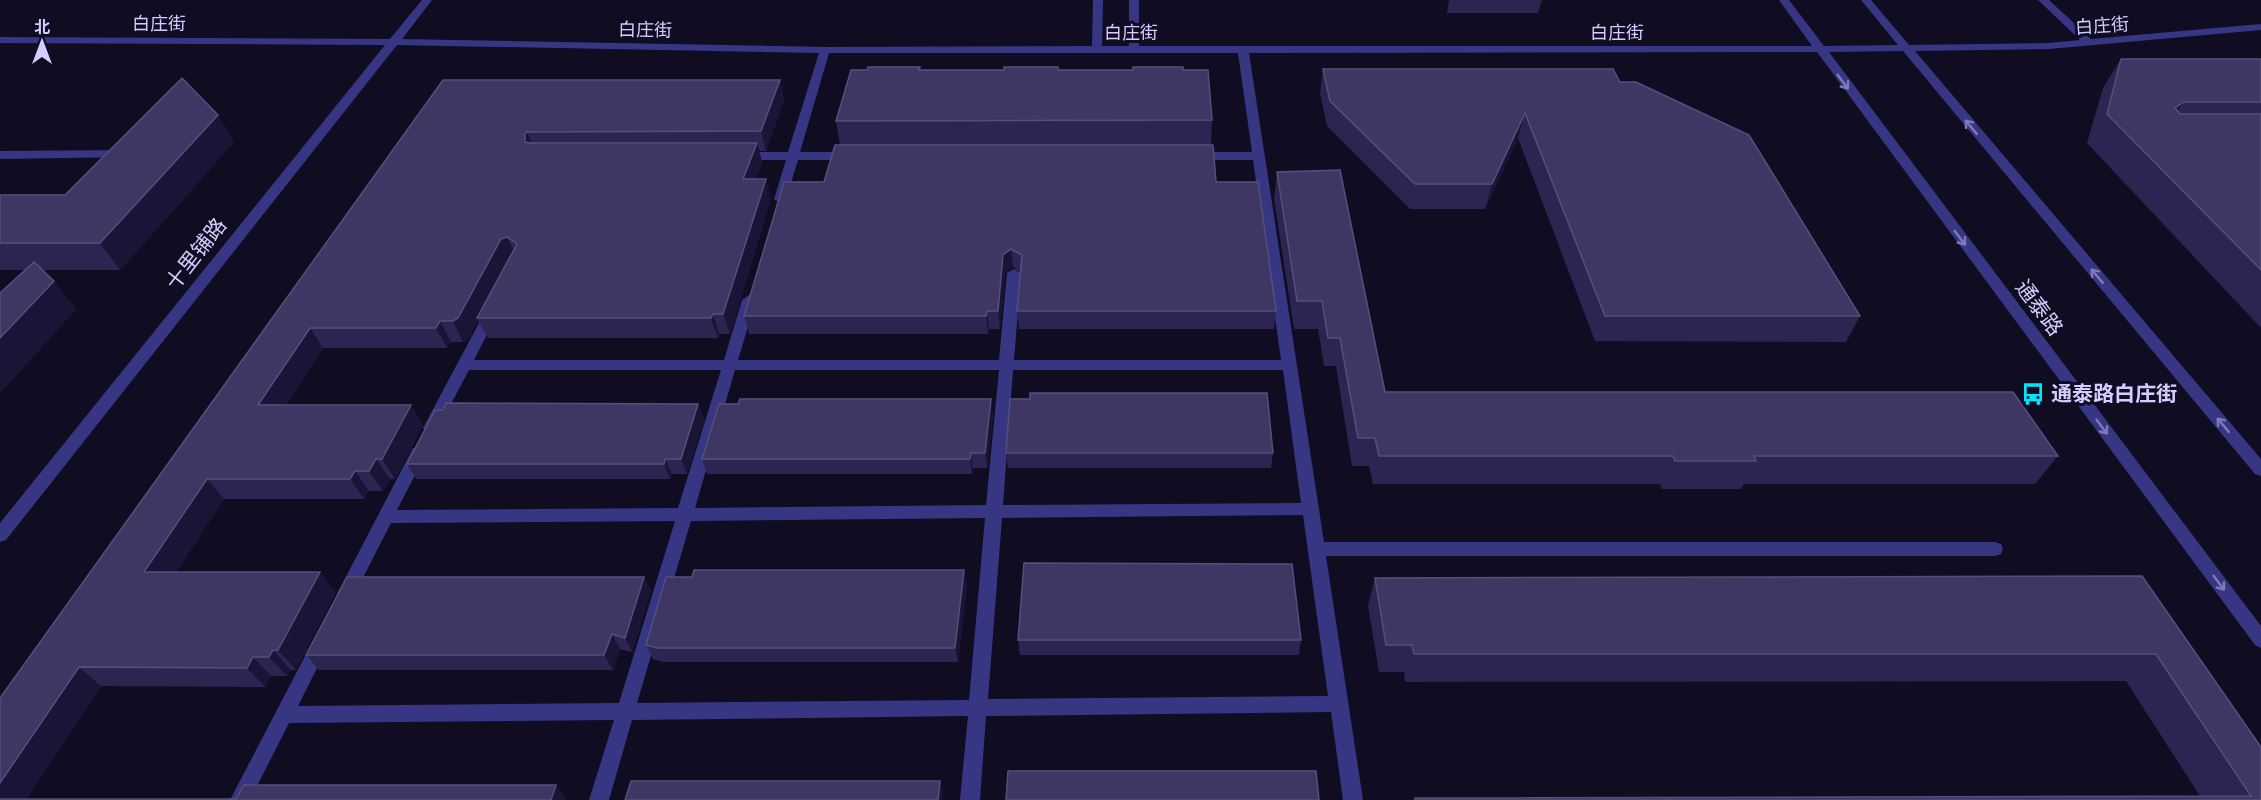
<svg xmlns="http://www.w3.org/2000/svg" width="2261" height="800" font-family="Helvetica,'Noto Sans SC',sans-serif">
<rect width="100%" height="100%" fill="#100d22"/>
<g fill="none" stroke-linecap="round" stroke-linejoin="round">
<g fill="#373683" fill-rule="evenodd">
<path d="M422 0H432L402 39 825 47 1092 46 1093 0H1103L1102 46H1129V0H1139V46H1812L1779 0H1789L1824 46 1898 45 1861 0H1871L1909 45 2049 43 2080 40 2038 0H2049L2091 39 2261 24V30L2049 49 1915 51 2261 459V476L2255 474 1903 51 1829 52 2261 626V648L2255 645 1817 52 1249 53 1324 542H1995L2001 544 2003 549 2001 554 1995 556H1326L1363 800H1343L1331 712 986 716 980 800H960L968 716 632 720 609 800H589L614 720 289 723 250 800H230L314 639 320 636 326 639 329 644 298 706 619 703 675 521 391 523 352 599 346 601 340 599 337 594 411 452 413 448H425L427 452 397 510 678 508 721 370H469L436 432H426L423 428 487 308H497L499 311 474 360H724L742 300 749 295 756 300 738 360H999L1007 273 1014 269 1021 273 1014 360H1281L1253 160H1193L1187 156 1193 152H1252L1238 53H829L800 152H851L857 156 851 160H798L786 199 780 203 774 199 786 160H740L734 156 740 152H788L819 53 397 45 6 540 0 542V523L385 45 0 43V37L390 39ZM735 370H999L986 505 695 508ZM1013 370H1283L1301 503 1003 505ZM1303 515 1328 696 988 699 1002 518ZM985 518 969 700 637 703 691 521Z"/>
<polygon points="124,150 130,154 128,157 0,159 0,151"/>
</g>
</g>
<g fill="#2d2551">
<polygon points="1449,0 1542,0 1538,13 1447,13"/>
<polygon points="2121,59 2261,59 2261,328 2087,143 2103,88"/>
<polygon points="920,67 920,70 1183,70 1212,120 1211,145 1216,182 1276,311 1274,329 1019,329 1017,311 1020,272 1013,267 1005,273 1000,329 989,329 988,334 749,334 744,316 824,182 840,145 836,121 867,70"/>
<polygon points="1323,69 1620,82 1860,316 1846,342 1595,341 1518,138 1485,209 1410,209 1327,126 1320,93"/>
<polygon points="443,80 780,80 784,100 766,151 759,151 762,162 756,179 766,179 771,199 730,334 719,334 718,338 488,338 478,320 469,338 463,342 451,342 447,348 323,348 286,405 423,425 395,479 390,479 383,491 369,491 364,499 224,499 176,572 336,592 296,670 291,670 287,676 271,676 265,687 101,686 26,799 567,800 0,800 0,698"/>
<polygon points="218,115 234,142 120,270 42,270 76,309 0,393 0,293 26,270 0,270 0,195 65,195"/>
<polygon points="1277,172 1385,392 2058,456 2035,484 1744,484 1741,489 1662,489 1660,484 1373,484 1369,466 1352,466 1336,366 1324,366 1318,329 1294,329 1274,199"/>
<polygon points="698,404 704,419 687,474 672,474 670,479 416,479 407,464"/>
<polygon points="993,414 987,468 973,468 972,474 707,474 702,459"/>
<polygon points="1006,453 1273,453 1271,468 1008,468"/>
<polygon points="2142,576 2261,800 1414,800 1415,798 2200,796 2126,681 1405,682 1404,672 1379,672 1368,606 1375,578"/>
<polygon points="644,577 651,591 632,652 620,649 613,670 319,670 306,655"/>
<polygon points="967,585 958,662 664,662 653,659 646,645"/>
<polygon points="1018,640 1301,640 1299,655 1020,655"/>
</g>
<g fill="#1a1436">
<polygon points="780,80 784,100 766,151 761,131"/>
<polygon points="2184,102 2163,132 2175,108"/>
<polygon points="1525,113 1518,138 1485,209 1492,184"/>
<polygon points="218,115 234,142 120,270 100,243"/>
<polygon points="527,132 535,152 525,142 525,134"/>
<polygon points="757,143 762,162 749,199 743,179"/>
<polygon points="766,179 771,199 730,334 723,314"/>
<polygon points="507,237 517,257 477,318 478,320 469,338 463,342 453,321 501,239"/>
<polygon points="1011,249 1013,267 1005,273 1000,329 998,311 1003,255"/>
<polygon points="54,281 76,309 0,393 0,338"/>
<polygon points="987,311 989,329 988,334 986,316"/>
<polygon points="713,314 719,334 718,338 711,318"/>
<polygon points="440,321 451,342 447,348 436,328"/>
<polygon points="310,328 323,348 273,425 258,405"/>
<polygon points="991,399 993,414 987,468 985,453"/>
<polygon points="698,404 704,419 687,474 681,459"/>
<polygon points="411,405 423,425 395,479 382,459"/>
<polygon points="971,453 973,468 972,474 970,459"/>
<polygon points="376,459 390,479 383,491 369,471"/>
<polygon points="665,459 672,474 670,479 664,464"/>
<polygon points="355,471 369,491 364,499 350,479"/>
<polygon points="207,479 224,499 163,592 144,572"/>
<polygon points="964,570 967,585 958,662 955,648"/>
<polygon points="320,572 336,592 296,670 278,650"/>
<polygon points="644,577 651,591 632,652 625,638"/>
<polygon points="612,634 620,649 613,670 604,655"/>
<polygon points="273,650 291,670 287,676 269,657"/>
<polygon points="253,657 271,676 265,687 247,668"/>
<polygon points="79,667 101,686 25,800 0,800 0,783"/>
<polygon points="940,781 943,794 942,800 938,800"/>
<polygon points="556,785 567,800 551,800"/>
</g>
<g fill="#3e3764" stroke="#564f7c" stroke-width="1.5">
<polygon points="2121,59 2261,59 2261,102 2184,102 2175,108 2180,114 2261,114 2261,270 2107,114"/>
<polygon points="868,67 920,67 919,70 1004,70 1004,67 1058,67 1058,70 1133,70 1133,67 1183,67 1183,70 1208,70 1212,120 836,121 851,70 867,70"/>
<polygon points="1323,69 1613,69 1620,82 1636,82 1749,135 1860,316 1605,316 1525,113 1492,184 1415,184 1330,101"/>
<polygon points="182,78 218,115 100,243 0,243 0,195 65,195"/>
<polygon points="443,80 780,80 761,131 527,132 525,134 525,142 531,143 757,143 743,179 766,179 723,314 713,314 711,318 477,318 517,244 507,237 501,239 458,318 453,321 440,321 436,328 310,328 258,405 411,405 382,459 376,459 369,471 355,471 350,479 207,479 144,572 320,572 278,650 273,650 269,657 253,657 247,668 79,667 0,783 0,698"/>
<polygon points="835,145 1213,145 1216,182 1258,182 1276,311 1017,311 1022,255 1011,249 1003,255 998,311 987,311 986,316 744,316 784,182 824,182"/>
<polygon points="1340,170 1385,392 2013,392 2058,456 1754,456 1756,461 1675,461 1673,456 1379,456 1375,438 1358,438 1340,338 1328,338 1322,301 1297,301 1277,172"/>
<polygon points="34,262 54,281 0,338 0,293"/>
<polygon points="1030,393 1267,393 1273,453 1006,453 1010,399 1030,399"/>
<polygon points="740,399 991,399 985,453 971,453 970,459 702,459 719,404 738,404"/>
<polygon points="446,403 698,404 681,459 665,459 664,464 407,464 435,410 443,410"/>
<polygon points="1024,563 1292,564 1301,640 1018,640"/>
<polygon points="694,570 964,570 955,648 657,648 646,645 666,577 692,577"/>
<polygon points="2142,576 2261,747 2261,800 1415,800 1415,798 2251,796 2156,654 1414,654 1412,645 1386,645 1375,578"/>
<polygon points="347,577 644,577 625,638 612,634 604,655 306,655"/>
<polygon points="1008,771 1316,771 1319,800 1006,800"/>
<polygon points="631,781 940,781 938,800 625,800"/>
<polygon points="244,785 556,785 551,800 0,800 0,799 236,799"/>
</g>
<defs><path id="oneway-shaft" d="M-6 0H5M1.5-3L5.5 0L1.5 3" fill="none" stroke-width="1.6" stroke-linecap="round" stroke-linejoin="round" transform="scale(1.5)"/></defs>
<g stroke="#7d7abb">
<use href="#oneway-shaft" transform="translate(1843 82) rotate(53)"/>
<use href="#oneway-shaft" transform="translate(1971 127) rotate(-130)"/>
<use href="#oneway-shaft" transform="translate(1960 238) rotate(53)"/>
<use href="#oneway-shaft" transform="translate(2097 276) rotate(-130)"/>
<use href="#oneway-shaft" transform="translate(2223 425) rotate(-130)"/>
<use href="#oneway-shaft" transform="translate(2102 427) rotate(53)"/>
<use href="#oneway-shaft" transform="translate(2219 583) rotate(53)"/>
</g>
<defs>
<g id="bus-bare" transform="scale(1.8)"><path d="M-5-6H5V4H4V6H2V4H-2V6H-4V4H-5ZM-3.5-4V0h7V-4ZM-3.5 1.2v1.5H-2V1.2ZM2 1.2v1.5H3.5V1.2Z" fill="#00e5f9" stroke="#100d22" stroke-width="2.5" paint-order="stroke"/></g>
</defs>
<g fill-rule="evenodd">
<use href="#bus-bare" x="2033" y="394"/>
</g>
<g text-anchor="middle" stroke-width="6" stroke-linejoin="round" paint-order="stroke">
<g font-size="18" fill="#d3ceff" stroke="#100d22">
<text x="159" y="30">白庄街</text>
<text transform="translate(2102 26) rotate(-4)" y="6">白庄街</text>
<text transform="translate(645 30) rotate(1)" y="6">白庄街</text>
<text x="1131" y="39">白庄街</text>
<text x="1617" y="39">白庄街</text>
</g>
<g font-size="21" fill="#d3ceff" stroke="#100d22">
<text transform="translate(196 254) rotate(-52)" y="7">十里铺路</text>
<text transform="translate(2039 308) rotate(53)" y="7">通泰路</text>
</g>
<g font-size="21" font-weight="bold" fill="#d3ceff" stroke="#100d22" text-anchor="start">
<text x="2051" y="401">通泰路白庄街</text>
</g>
</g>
<g transform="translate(42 42)" stroke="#100d22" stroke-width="4.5" paint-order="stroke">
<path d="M0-4.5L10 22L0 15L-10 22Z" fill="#d3ceff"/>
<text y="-9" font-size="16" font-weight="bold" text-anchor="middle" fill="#d3ceff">北</text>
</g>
</svg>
